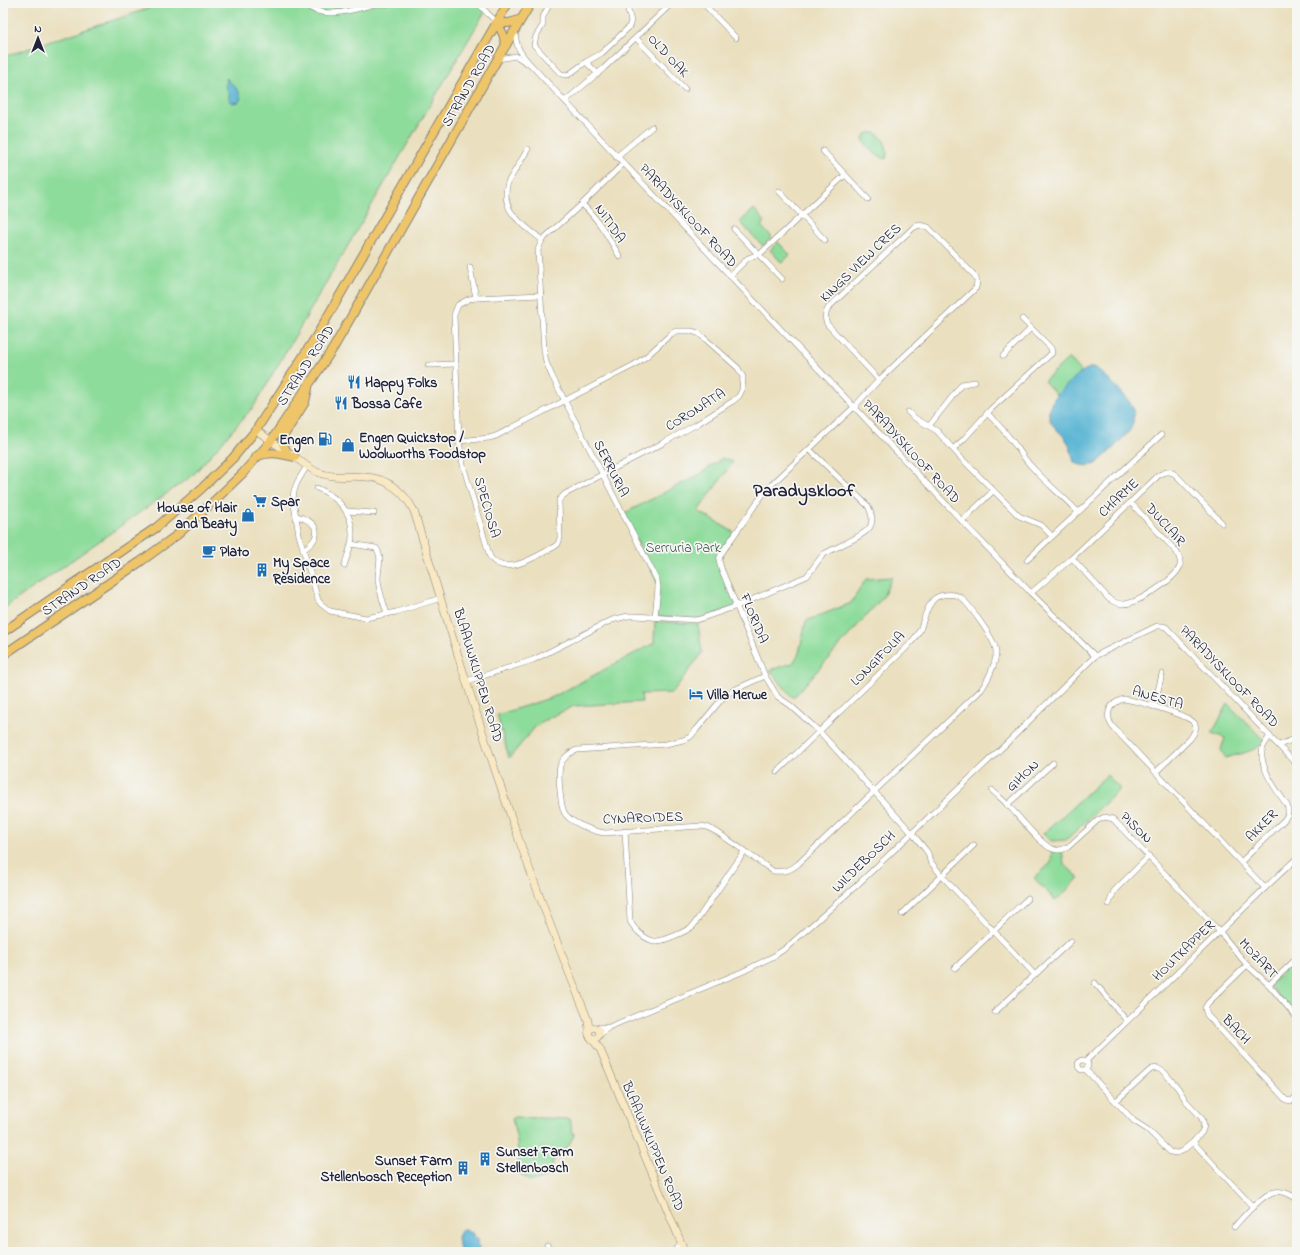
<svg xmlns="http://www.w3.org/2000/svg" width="1300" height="1255" font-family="'Indie Flower',sans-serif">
<rect width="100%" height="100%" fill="#f6f6f2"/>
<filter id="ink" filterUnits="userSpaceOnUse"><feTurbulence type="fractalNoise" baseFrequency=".025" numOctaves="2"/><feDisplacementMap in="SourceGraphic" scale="8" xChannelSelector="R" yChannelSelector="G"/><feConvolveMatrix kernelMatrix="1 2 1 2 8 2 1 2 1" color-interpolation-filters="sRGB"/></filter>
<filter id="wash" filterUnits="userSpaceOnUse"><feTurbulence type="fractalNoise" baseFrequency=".012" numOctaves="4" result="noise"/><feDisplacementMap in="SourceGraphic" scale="16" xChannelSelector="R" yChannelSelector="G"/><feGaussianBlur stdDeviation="0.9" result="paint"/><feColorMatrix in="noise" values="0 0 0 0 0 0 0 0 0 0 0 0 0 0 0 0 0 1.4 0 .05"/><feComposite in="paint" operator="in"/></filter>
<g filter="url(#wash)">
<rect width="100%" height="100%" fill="#eae0bf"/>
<g fill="#8edc9b" stroke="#587f6b">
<polygon points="151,3 490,3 254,406 193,475 3,609 3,57 153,7"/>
<path d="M868 133H876C885 139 889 149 886 159 877 156 864 147 863 137Z"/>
<polygon points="754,209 765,222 761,226 772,237 763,246 740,222"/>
<polygon points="778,242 790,255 782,263 770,250"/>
<polygon points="1069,358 1082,372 1057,395 1044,381"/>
<polygon points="722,458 733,462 698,511 735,533 719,560 737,606 700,619 655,617 658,584 623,514 700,474"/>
<polygon points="892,577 883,597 793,698 770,670 793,663 799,653 806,621 851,603 866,579"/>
<polygon points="655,621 698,624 702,653 672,693 641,694 642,702 574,706 543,721 536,726 516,750 509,758 497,715 553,697 654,643"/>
<path d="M1228 704 1265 741C1256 752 1238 754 1225 758L1221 749 1225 738 1212 733Z"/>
<polygon points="1107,775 1120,789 1066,840 1051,841 1043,834"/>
<polygon points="1052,849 1062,850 1064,864 1079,878 1056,901 1034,878 1051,863"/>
<polygon points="1297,958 1297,999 1288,1008 1269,985"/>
<path d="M514 1117 569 1119 574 1135C571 1141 569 1147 564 1151 561 1153 558 1153 556 1156 552 1159 553 1164 552 1168 549 1179 539 1181 529 1181 525 1177 518 1173 516 1170 520 1150 517 1139 512 1119Z"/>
</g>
<g fill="#55b3d3" stroke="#3c6a87">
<path d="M226 78 228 79V81C235 85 239 91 241 98L239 102 233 103 229 100V93L225 85 227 82Z"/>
<path d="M1095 367C1104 375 1130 398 1133 409 1134 416 1134 423 1130 430 1127 435 1100 462 1095 464 1086 467 1081 466 1074 462 1072 455 1071 448 1067 441 1064 435 1057 431 1053 425 1041 409 1058 393 1069 383 1077 376 1084 368 1095 367Z"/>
<polygon points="462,1229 472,1233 476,1238 478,1238 477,1244 480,1248 480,1252 460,1252 458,1237"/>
</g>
</g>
<g filter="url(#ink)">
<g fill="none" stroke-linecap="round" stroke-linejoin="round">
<g stroke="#86817d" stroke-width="6">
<g id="street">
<path d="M303 3C323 22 356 9 378 3"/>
<polyline points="478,3 488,14 497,22"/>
<polyline points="550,3 543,17 543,25 536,36 534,45 561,74 568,75 586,62 602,53 629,27 631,21 626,3"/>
<polyline points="703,3 736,38"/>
<path d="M515 31C516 48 520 52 530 64L962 521 1031 593 1095 656"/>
<polyline points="636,38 685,89"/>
<polyline points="498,59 516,56 527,63"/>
<polyline points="586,62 598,74"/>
<polyline points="565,101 604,68 672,3"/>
<path d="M528 149 508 182C499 212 522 223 542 240"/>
<polyline points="823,151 868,199"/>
<polyline points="616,157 652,127"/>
<polyline points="623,164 582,204 542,240 538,250 544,350 546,362 552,376 657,580 658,588 655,617"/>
<polyline points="779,191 825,240"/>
<path d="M582 204C599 220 609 238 620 257"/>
<path d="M919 225 928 227 975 276 977 281 976 288 879 380 827 324C824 318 825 313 829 307L913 228Z"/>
<polyline points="734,229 782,279"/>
<polyline points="470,267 476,298"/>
<polyline points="730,276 748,258 761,253 845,175"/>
<polyline points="1003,356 1031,328"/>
<polyline points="428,365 456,364"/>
<polyline points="879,380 854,407 768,488 758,501 721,554 719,560 721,568 765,676 778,697 790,705 819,731 911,832 925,849 928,853 930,861 942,876 1035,975"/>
<polyline points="908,412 915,418 937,431 961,458 1019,516 1041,525 1052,536"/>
<path d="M987 413C996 422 1005 431 1012 441 1019 449 1024 459 1031 466 1046 483 1063 496 1078 512"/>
<polyline points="929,426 952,397 962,384 975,382"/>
<path d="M459 441 489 438 496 436 634 365 647 356 671 334 676 331H691L698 333 703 337 738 368 743 377 742 390 739 396 733 401 697 424 663 443 565 494 559 500 560 538 558 544 554 547C536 556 505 578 490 557L463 465 459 441 454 315 458 305 469 299 476 298 541 295"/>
<polyline points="953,449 963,440 992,408 1052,353 1051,348 1022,319"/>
<path d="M307 466C301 476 293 486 293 499L299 535 318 600 321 604 330 611 366 618 396 612 441 598"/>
<path d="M317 488C337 497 353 512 352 536 352 546 347 556 344 566"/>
<polyline points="347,511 374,513"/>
<path d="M296 516C319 522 324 536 303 550"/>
<polyline points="962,521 993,491"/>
<path d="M351 544 376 548C383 556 378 568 378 578 378 588 384 604 387 614"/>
<path d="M1072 558 1109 599C1114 602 1118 604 1123 604 1137 604 1176 579 1180 566 1181 561 1179 556 1176 551L1130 502"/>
<polyline points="1027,560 1161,435"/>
<path d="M1031 593 1072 558 1159 475C1165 472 1170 470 1176 475L1222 523"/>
<path d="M765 676 736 689 725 695 697 729 690 737 683 740 666 744 577 750C570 752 562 759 560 766 558 774 560 809 566 815 572 823 595 832 605 833L700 826 707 827 717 832 773 871C784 872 790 871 798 864L981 690C987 682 996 663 996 653 996 651 996 649 995 647 993 638 967 601 960 597 954 593 940 594 934 599 926 607 924 620 920 630 916 637 912 642 907 647L777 772"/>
<path d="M467 681 533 660 612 620 628 616H635L695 620 700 619 737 606 807 576C813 569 817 561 824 554 834 548 865 536 870 527 874 520 871 512 868 506L810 450"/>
<polyline points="1154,707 1162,674"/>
<polyline points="1279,745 1297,738"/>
<path d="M1156 772 1190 739C1193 735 1197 730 1195 724 1191 715 1136 701 1124 699 1110 703 1104 713 1112 726L1265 888"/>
<path d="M992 790C997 795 1003 800 1008 805 1018 815 1041 846 1053 849 1058 851 1063 850 1068 847L1098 820 1105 817 1113 819 1220 932 1247 965 1269 985 1297 1018"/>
<polyline points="1007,805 1053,763"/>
<path d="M625 831 630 921C634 929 644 939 654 941 663 942 685 932 693 926L744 852"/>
<path d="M1241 862 1285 819C1288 814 1289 811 1287 805 1277 791 1257 765 1263 747 1265 743 1268 739 1270 736"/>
<polyline points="1109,904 1114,891 1149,856"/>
<polyline points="902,914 974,845"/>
<polyline points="1247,965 1208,1003 1205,1008 1207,1015 1286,1100 1292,1101 1297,1095"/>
<polyline points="955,968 1028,898"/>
<polyline points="1095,983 1127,1021"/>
<polyline points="1269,985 1297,958"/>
<polyline points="995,1012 1071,941"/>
<polyline points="596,1028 609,1027 744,971 774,956 786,948 856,886 1007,743 1095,656 1157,626 1162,626 1166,627 1297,765"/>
<polyline points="599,1035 608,1028"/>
<circle cx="1083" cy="1065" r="5"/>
<polyline points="1086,1061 1265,888 1297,858"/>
<polyline points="1086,1070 1134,1121 1148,1130 1170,1152 1177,1153 1182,1151 1193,1142 1202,1132 1204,1126 1202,1118 1186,1101 1178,1088 1164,1072 1157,1068 1152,1069 1149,1071 1116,1101"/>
<polyline points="1193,1142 1253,1207"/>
<path d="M1234 1227C1243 1217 1259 1198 1271 1193 1280 1189 1290 1194 1297 1199"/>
<polyline points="547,1246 551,1252"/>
<polyline points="675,1252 681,1243"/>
</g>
</g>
<g stroke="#86817d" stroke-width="8">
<g id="secondary">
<path d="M256 430C268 439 281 448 294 456 301 462 309 468 317 472 333 479 350 475 366 477 388 478 405 493 414 511 446 617 478 723 515 828 537 892 562 956 588 1020L589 1030"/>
<circle cx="594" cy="1033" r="5.5"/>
<polyline points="592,1039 600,1049 685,1252"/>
</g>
</g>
<g stroke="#86817d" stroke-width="10">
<g id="primary">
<path d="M497 22C507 24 512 23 521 19"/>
<polyline points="497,22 503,34 506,45"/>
<polyline points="287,452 283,444 284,435 305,402 308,388"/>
<path d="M257 456C274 451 279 454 295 457"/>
<polyline points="3,632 157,527 201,489 233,458 256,430 317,335 508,3"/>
<polyline points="3,655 140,562 177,535 212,503 243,473 271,441 334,347 497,60 531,3"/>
</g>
</g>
<use href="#street" stroke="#fff" stroke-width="5"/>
<use href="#secondary" stroke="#f8e8c3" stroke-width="7"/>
<use href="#primary" stroke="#eec569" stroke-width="8"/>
</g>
</g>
<defs>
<g id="restaurant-bare" transform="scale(1.08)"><path d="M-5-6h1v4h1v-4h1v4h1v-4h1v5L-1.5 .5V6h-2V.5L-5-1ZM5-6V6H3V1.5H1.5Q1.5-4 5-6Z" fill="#1f6fb2" stroke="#f6f6f2" stroke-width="2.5" paint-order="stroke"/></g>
<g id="fuel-bare" transform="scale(1.08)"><path d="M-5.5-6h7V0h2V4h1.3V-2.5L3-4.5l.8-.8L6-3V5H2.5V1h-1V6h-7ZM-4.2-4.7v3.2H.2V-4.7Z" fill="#1f6fb2" stroke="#f6f6f2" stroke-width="2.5" paint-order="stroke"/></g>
<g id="shop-bare" transform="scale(1.08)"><path d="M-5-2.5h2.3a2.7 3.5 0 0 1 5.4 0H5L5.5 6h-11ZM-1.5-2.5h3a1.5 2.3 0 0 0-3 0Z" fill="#1f6fb2" stroke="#f6f6f2" stroke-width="2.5" paint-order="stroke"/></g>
<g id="supermarket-bare" transform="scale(1.08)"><path d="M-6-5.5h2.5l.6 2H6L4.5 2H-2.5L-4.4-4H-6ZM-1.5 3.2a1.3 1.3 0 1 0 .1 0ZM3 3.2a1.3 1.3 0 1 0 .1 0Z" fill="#1f6fb2" stroke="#f6f6f2" stroke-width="2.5" paint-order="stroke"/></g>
<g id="cafe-bare" transform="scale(1.08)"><path d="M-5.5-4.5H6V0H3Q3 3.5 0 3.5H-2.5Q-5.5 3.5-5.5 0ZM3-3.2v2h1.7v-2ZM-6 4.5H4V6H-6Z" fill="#1f6fb2" stroke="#f6f6f2" stroke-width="2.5" paint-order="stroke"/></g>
<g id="building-bare" transform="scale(1.08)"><path d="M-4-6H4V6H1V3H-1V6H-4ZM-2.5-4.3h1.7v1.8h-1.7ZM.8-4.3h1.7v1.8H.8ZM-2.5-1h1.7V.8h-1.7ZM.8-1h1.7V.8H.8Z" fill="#1f6fb2" stroke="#f6f6f2" stroke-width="2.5" paint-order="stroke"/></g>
<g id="hotel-bare" transform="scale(1.08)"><path d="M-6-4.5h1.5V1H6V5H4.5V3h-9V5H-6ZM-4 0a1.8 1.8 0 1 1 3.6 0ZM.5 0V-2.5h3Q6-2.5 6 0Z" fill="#1f6fb2" stroke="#f6f6f2" stroke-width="2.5" paint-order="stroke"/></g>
</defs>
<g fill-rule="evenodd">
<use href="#restaurant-bare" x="354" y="382"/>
<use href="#restaurant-bare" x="341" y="403"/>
<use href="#fuel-bare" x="325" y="439"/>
<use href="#shop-bare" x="348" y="445"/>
<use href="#supermarket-bare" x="260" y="501"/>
<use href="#shop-bare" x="248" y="515"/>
<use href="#cafe-bare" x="209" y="551"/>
<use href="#building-bare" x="262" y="570"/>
<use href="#hotel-bare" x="696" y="694"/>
<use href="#building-bare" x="485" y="1159"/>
<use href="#building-bare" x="463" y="1168"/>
</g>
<g text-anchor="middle" stroke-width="3.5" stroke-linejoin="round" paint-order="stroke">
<g font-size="14" fill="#22223b" stroke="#f6f6f2">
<text transform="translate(669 55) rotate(47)" y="5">OLD OAK</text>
<text transform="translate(468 85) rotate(-60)" y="5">STRAND ROAD</text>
<text transform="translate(689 215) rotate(47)" y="5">PARADYSKLOOF ROAD</text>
<text transform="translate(611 223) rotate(56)" y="5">NITIDA</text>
<text transform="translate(860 262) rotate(-44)" y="5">KINGS VIEW CRES</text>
<text transform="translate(305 365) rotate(-57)" y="5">STRAND ROAD</text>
<text transform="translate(695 409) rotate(-32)" y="5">CORONATA</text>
<text transform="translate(912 451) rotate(47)" y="5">PARADYSKLOOF ROAD</text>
<text transform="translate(612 468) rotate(63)" y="5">SERRURIA</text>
<text transform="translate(1118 497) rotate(-43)" y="5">CHARME</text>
<text transform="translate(488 507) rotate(74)" y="5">SPECIOSA</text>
<text transform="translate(1166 524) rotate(48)" y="5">DUCLAIR</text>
<text transform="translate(81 586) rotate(-34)" y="5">STRAND ROAD</text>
<text transform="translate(755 618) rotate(68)" y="5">FLORIDA</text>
<text transform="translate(877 658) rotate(-45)" y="5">LONGIFOLIA</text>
<text transform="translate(479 675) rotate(73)" y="5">BLAAUWKLIPPEN ROAD</text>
<text transform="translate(1230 676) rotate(46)" y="5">PARADYSKLOOF ROAD</text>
<text transform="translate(1158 697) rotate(16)" y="5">ANESTA</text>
<text transform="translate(1022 775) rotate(-43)" y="5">GIHON</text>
<text transform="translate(643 817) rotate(-2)" y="5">CYNAROIDES</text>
<text transform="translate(1261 825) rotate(-46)" y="5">AKKER</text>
<text transform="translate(1137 827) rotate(44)" y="5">PISON</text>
<text transform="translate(863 861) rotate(-44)" y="5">WILDEBOSCH</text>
<text transform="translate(1183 950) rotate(-44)" y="5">HOUTKAPPER</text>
<text transform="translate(1259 958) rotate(47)" y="5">MOZART</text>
<text transform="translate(1237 1029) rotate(47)" y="5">BACH</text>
<text transform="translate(654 1146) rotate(67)" y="5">BLAAUWKLIPPEN ROAD</text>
</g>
<g font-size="14" font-weight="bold" fill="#22223b" stroke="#f6f6f2" text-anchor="start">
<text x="365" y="387">Happy Folks</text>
<text x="352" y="408">Bossa Cafe</text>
<text x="359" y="442">Engen Quickstop /<tspan x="359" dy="16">Woolworths Foodstop</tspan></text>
<text x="314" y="444" text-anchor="end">Engen</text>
<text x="271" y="506">Spar</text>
<text x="237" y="512" text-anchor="end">House of Hair<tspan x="237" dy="16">and Beaty</tspan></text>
<text x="220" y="556">Plato</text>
<text x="273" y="567">My Space<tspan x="273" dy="16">Residence</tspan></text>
<text x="707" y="699">Villa Merwe</text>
<text x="496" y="1156">Sunset Farm<tspan x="496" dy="16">Stellenbosch</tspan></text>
<text x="452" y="1165" text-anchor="end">Sunset Farm<tspan x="452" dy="16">Stellenbosch Reception</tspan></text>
</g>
<g font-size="14" fill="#425a58" stroke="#f6f6f2">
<text x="683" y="552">Serruria Park</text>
</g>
<g font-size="18" font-weight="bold" fill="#22223b" stroke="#f6f6f2">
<text x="804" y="496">Paradyskloof</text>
</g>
</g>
<rect width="1300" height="1255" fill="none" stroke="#f6f6f2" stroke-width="16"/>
<g transform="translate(38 38)" stroke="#f6f6f2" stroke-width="3" paint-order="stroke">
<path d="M0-3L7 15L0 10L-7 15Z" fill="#22223b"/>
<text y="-6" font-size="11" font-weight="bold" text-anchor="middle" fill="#22223b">N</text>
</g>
</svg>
